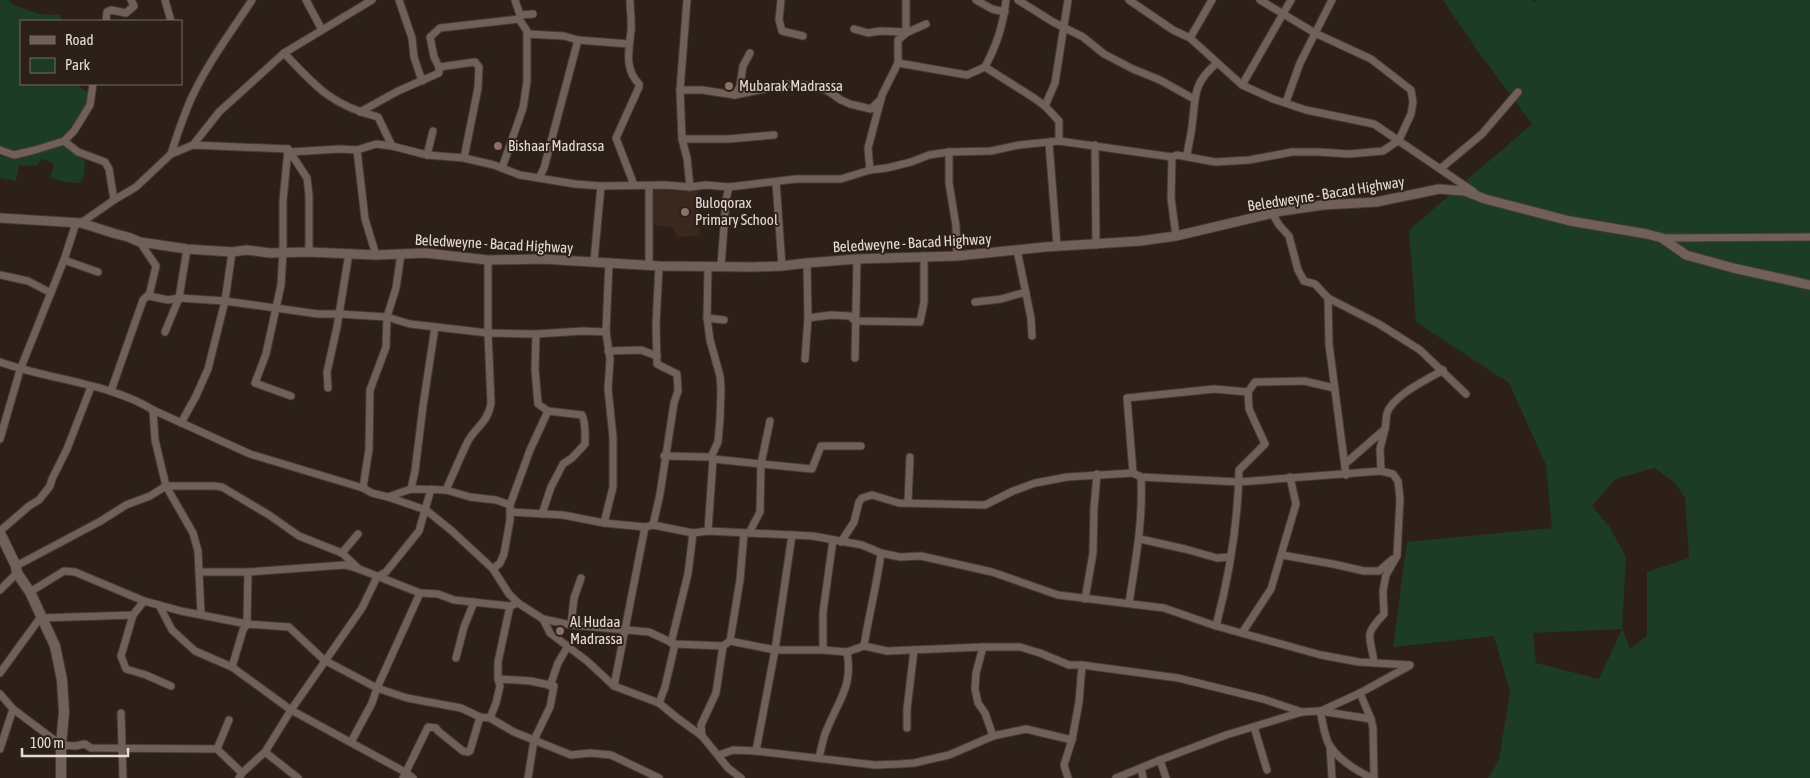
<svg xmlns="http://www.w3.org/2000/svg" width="1810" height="778" font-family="'Asap Condensed',sans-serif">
<rect width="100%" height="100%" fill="#2d2019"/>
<polygon fill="#3a281e" points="673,187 698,190 698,213 700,236 677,237 673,228 654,225 654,189"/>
<g fill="#1c3c26" fill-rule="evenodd">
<polygon points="0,0 9,0 13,5 40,14 60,15 62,21 21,21 21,84 75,84 92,95 70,134 73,150 85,161 84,175 80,183 65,182 50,178 54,167 53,163 42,159 36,166 19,165 16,181 0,178"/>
<path d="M1443 0H1532L1534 3 1536 0H1810V778H1488L1499 760 1510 692 1494 636 1393 647 1407 542 1552 528 1546 465 1509 383 1416 322 1409 230 1532 124 1477 50ZM1655 468 1675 483 1685 498 1689 558 1647 572V636L1630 649 1622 628 1626 557 1609 526 1592 506 1615 479ZM1622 629 1599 679 1536 663 1533 633Z"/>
</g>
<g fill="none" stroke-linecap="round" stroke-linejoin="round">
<g stroke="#473b36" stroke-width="9">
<g id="minor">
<polyline points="165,0 171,21"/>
<polyline points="306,0 322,30"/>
<polyline points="399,0 412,38 414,57 422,81"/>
<path d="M630 0C630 10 632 21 631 31 629 50 624 69 639 84V87L616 138 634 185"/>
<polyline points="687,0 680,90 682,139 687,158 690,187"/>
<polyline points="781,0 779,20 782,31 803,36"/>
<polyline points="976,0 992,9 1005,12"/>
<polyline points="1018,0 1053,22 1083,37 1104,54 1133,69 1160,80 1194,99"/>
<polyline points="1129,0 1173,30 1190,38 1242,85 1273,99 1306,110 1374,124 1474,192"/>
<polyline points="520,15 533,14"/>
<polyline points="106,21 107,12 111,10 126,13 134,6 131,0"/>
<polyline points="854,29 868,33 880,31 906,32"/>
<polyline points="906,33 926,24"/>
<polyline points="527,34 564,36 578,40 629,44"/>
<polyline points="1190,38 1212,0"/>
<path d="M284 53C316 87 331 105 378 117L392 146"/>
<path d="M898 63 967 75 985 67C997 44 1003 26 1006 0"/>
<polyline points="439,67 475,62 479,67 478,88 464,158"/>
<polyline points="985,67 1034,98 1045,106 1059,121 1059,141"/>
<polyline points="1242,85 1291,0"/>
<polyline points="680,90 702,90 735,95 790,84 815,86 828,91 841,100 850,104 871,109 881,99"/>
<polyline points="735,95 740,86 743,66 750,53"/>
<polyline points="1286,102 1300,63 1332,0"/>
<polyline points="1045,106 1055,83 1068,0"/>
<polyline points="360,112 398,91 439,73 439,67 434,57 430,37 440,28 519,19"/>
<polyline points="682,139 728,139 774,135"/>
<polyline points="64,141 78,152 105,162 109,169 114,200"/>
<polyline points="1049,143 1057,246"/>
<polyline points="193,145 219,112 284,53 372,0"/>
<polyline points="1095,145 1096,245"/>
<polyline points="288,149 283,201 283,252 281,285 266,354 255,383 291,396"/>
<polyline points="0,150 14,155 35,150 64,141 74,131 90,105 93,84"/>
<polyline points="357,150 365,219 376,255"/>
<polyline points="290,152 340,149 357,150 376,144 392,146 427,155 464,158 494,165 520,175 575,184 601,186 665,185 690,187 706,185 729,187 796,179 841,179 870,170 887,168 911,162 929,155 949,152 991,151 1019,145 1059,141 1172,157 1177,155 1215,162 1249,160 1292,152 1319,152 1349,154 1383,151 1399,140 1411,114 1413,102 1411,90 1371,59 1315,33 1260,0"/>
<polyline points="949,152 949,183 956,226 957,256"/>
<path d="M171 154C177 135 183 117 191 99 207 64 231 32 252 0"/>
<polyline points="427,155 433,131"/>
<path d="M1187 156C1188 146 1191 136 1192 126 1196 96 1192 84 1217 63"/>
<polyline points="1172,157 1171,198 1176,236"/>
<polyline points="502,168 523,108 527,81 527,31 519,19 520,15 515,0"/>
<polyline points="1440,169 1482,134 1518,92"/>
<polyline points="870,170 868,148 882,95 898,63 898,40 906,33 906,0"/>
<polyline points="539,178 544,168 578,40"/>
<polyline points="776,182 782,266"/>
<polyline points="649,186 649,265"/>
<polyline points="1272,213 1279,225 1289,236 1298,270 1304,281 1315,284 1328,298 1379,324 1420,350 1466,394"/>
<polyline points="81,223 114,200 136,187 171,154 193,145 288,149 307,178 309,195 309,252"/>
<polyline points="1662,238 1810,237"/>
<polyline points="1017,250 1031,318 1032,336"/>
<polyline points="64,260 98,272"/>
<polyline points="594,261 601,186"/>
<polyline points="807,263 808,318"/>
<polyline points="721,266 726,200 729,187"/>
<polyline points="708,267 707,318 710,340 720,376 721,389 720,419 718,442 711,457"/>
<polyline points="0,275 28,281 51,293"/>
<polyline points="149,296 168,300 179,298 225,301 318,314 339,314 387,317 410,324 488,333 536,334 583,331 606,332"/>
<polyline points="1328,298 1329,344 1346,475"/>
<polyline points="975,302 1001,299 1026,292"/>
<polyline points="707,318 724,320"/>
<polyline points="165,332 179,298 187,249"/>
<path d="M536 334 535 369 538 404 548 411 582 415C586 423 585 434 585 444L572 458 563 464 551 487 542 514"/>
<polyline points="608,351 641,350 657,356"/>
<polyline points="855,358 857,259"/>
<polyline points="805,359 808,318 831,315 850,316 855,321 920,322 924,302 924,256"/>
<path d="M0 362C49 380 110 383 153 410L250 454 363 488 372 493 388 497 426 510 452 531 493 569 509 594 518 603 543 619 550 633 587 661 614 686 659 703 676 717 702 736 728 768 741 778"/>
<polyline points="328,388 327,372 337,327 349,253"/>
<polyline points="111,391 143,300 147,296 149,296 156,266 140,242"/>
<polyline points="153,410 155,440 166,486 193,533 198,551 201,614"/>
<polyline points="181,423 196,396 208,369 225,301 232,252"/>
<polyline points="0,439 20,370 64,260 76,223"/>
<polyline points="664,456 711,457 713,459 812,469 821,446 861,446"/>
<path d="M1346 463 1385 429C1386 424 1386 418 1387 413 1393 395 1427 380 1443 370"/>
<polyline points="1133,473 1127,398 1214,389 1248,392 1255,382 1304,381 1334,388"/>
<polyline points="363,488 369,449 370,390 386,347 387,317 396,288 401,254"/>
<polyline points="411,489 415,471 423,406 435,327"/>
<path d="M446 490C453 474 460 458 467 443 475 427 488 423 491 403L488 333V260"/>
<polyline points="388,497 411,489 446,490 470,497 496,500 510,505"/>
<polyline points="908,502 910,457"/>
<polyline points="511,512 563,515 604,523 645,527 653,525 693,533 708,531 813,536 862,545 881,553 900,557 921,556 992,572 1058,595 1164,608 1216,626 1321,655 1359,662 1410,665"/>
<polyline points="604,523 613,487 613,437 608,389 610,359 606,332 609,262"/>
<polyline points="653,525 660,494 674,403 678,391 677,374 657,364 656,325 659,266"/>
<polyline points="0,531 29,506 39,500 50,486 52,479 67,449 91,387"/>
<polyline points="708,531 713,459"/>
<polyline points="749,533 760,512 761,464 770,421"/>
<polyline points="1140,539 1185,549 1217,558 1230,557"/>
<polyline points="841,542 854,522 859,502 862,498 872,495 899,503 985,505 1013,491 1035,483 1067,477 1133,473 1141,477 1239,482 1381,471"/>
<polyline points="342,553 358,534"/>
<polyline points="1282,555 1333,564 1364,571 1379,571 1393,559"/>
<polyline points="16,566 99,522 126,505 150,496 166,486 215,486 222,487 269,515 299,536 342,553 359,569"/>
<polyline points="493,569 500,563 504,554 510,520 510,505 530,450 548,411"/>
<polyline points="199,572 248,572 345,565 359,569 420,593 438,594 454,600 510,606 518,603"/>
<polyline points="0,590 17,573"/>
<polyline points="30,592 64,571 75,572 144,601 181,611 247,624 289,627 324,660 377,688 407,698 461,708 480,717 490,718 514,732 571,755 590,753 611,755 659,778"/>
<polyline points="1085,599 1093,553 1094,508 1097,474"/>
<path d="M1129 603C1136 558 1143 522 1141 477"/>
<polyline points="159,605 172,630 195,651 232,667 291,710 405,772 413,778"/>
<polyline points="133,615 121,656 126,669 146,675 171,686"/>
<polyline points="543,619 571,625 649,632 675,644 723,646 730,641 775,650 823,650 847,652 864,646 887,651 983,647 1020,647 1040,653 1069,665 1082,665 1178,678 1263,699 1302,712"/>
<polyline points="571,625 574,598 581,578"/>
<path d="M1216 626C1229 577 1238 521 1239 470L1265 444 1249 409 1248 392"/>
<polyline points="1242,633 1271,589 1296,504 1290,477"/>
<polyline points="730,641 740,580 744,533"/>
<polyline points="671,643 688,574 693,533"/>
<path d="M864 646C869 614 877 584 881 553"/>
<polyline points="983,647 976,673 975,689 978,703 985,713 993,736"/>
<polyline points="823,650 823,612 833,540"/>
<polyline points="456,658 464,627 474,602"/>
<path d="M1374 663C1371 635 1362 637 1384 614L1383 591 1386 575 1397 556 1400 499 1398 481 1393 474 1381 471 1380 449 1385 429"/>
<polyline points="232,667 243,630 247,624 248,572"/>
<polyline points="0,673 40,618 133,615 144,601"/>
<polyline points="498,679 531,681 554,686 550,707 534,740 528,778"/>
<polyline points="550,686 558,663 568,646"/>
<polyline points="614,686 645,527"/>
<polyline points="1360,693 1371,719 1373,728 1374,778"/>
<polyline points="0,694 13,709 61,745 75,746 85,744 91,748 217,749 242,773"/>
<polyline points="659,703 665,687 675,644"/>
<path d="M1320 711C1323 722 1324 737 1330 746 1340 761 1357 771 1372 778"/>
<polyline points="1321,711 1360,693 1409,666"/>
<polyline points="121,713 123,778"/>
<polyline points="490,718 496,703 500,686 498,679 498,662 510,606"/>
<polyline points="1254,727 1267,770"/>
<polyline points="907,728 907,709 914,650"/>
<polyline points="702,736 701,725 716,693 723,646"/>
<polyline points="351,742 372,703 377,688 420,593"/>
<polyline points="1330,746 1332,778"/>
<polyline points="0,749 13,709"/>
<polyline points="217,749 229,720"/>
<polyline points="756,751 775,650 792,535"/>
<polyline points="265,752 298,778"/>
<polyline points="719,755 733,750 756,751 875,765 899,764 914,763 949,755 993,736 1026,729 1072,740"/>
<path d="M819 757C822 747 823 736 828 727 840 698 853 685 847 652"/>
<polyline points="1160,760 1166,778"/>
<polyline points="1141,768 1143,778"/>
<polyline points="239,778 242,773 265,752 291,710 362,608 377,577 386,572 419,531 431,489"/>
<polyline points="403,778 428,727 436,728 438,731 463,751 468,752 470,751 480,717"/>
<polyline points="1068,778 1064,765 1072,740 1079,702 1082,665"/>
<polyline points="1116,778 1160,760 1226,735 1302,712 1320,711 1371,719"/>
</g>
</g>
<g stroke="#473b36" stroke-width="11">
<polyline id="tertiary" points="0,218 81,223 116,234 128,237 140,242 187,249 232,252 247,250 270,253 309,252 376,255 425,253 488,260 542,259 659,266 753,267 782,266 807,263 857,259 957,256 1045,247 1140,241 1176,236 1282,211 1323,205 1376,202 1439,189 1451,190 1465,191 1485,199 1570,221 1647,234 1662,238 1686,255 1733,268 1810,285"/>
</g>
<g stroke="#473b36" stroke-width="12">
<polyline id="secondary" points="0,533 16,566 17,573 30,592 55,646 62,680 64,712 61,745 61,778"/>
</g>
<use href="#minor" stroke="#706058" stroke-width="7"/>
<use href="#tertiary" stroke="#706058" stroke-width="9"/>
<use href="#secondary" stroke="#706058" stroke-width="10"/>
</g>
<g fill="#8d6e63" stroke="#2d2019" stroke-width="2">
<circle cx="729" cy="86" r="5"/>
<circle cx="498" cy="146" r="5"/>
<circle cx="685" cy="212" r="5"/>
<circle cx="560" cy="631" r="5"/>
</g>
<g text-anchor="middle" stroke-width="4" stroke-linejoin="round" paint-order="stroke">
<g font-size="15" fill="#e4dad6" stroke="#2d2019" text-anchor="start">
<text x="739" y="91">Mubarak Madrassa</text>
<text x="508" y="151">Bishaar Madrassa</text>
<text x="695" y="208">Buloqorax<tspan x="695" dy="17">Primary School</tspan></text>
<text x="570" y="627">Al Hudaa<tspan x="570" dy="17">Madrassa</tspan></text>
</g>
<g font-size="15" fill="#e4dad6" stroke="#2d2019">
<text transform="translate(1326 194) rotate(-9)" y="5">Beledweyne - Bacad Highway</text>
<text transform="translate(912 243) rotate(-3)" y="5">Beledweyne - Bacad Highway</text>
<text transform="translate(494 244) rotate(3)" y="5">Beledweyne - Bacad Highway</text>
</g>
</g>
<rect x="20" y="20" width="162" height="65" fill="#2d2019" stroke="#766a65"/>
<rect x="30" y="36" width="25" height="8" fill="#706058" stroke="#766a65"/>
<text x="65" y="45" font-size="15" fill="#e4dad6">Road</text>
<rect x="30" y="58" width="25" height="15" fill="#1c3c26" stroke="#766a65"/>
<text x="65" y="70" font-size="15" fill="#e4dad6">Park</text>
<path d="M22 748v8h106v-8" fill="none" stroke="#e4dad6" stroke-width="2.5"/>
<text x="30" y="748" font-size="15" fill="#e4dad6" stroke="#2d2019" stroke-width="4" paint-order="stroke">100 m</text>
</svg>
